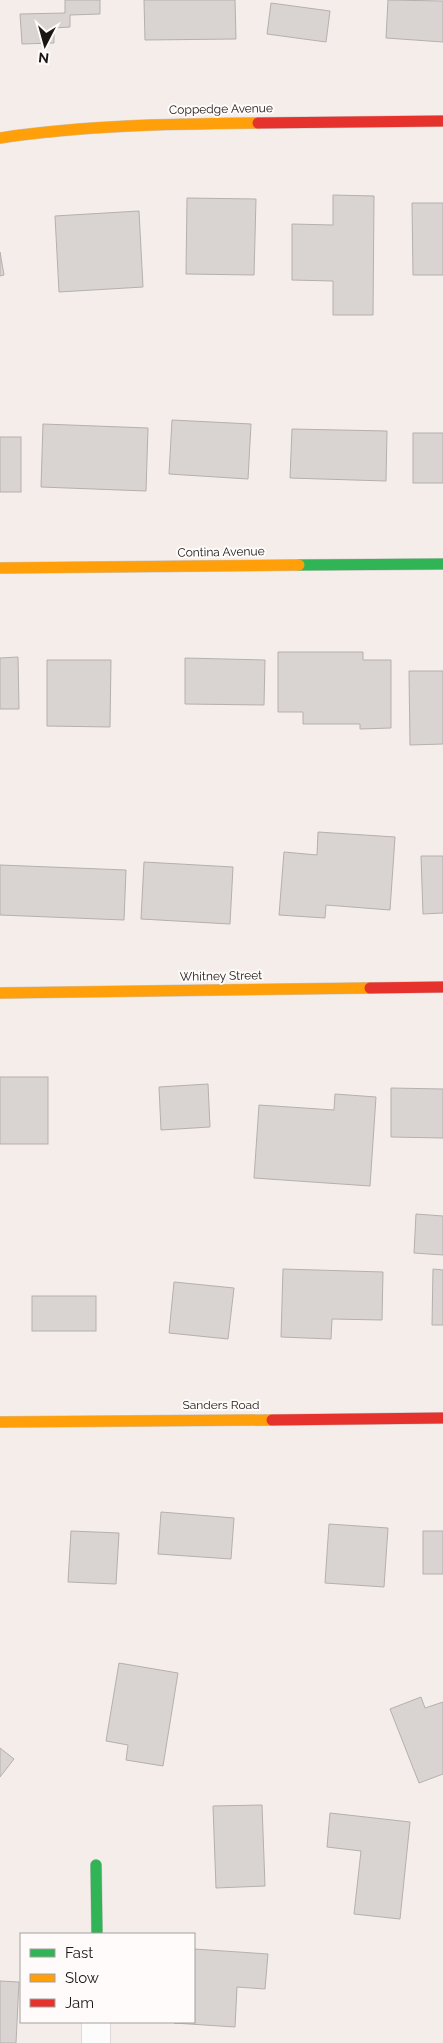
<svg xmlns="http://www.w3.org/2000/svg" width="443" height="2043" font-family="Raleway,sans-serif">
<rect width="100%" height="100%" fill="#f4edea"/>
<g fill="#d9d4d1" stroke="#b5b0ae">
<polygon points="65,0 100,0 100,14 70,15 70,27 54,28 54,43 22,44 20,14 65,13"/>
<polygon points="144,0 235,0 236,39 145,40"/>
<polygon points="388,0 443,1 443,42 386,38"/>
<polygon points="271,3 330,11 326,42 267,34"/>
<polygon points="333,195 374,196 373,315 333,315 333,281 292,280 292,224 333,225"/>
<polygon points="187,198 256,199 254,275 186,274"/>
<polygon points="412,203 443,203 443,275 413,275"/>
<polygon points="139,211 143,287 59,292 55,216"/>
<polygon points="0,252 4,275 0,276"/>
<polygon points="172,420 251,424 248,479 169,474"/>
<polygon points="43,424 148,428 146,491 41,487"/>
<polygon points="292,429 387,431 386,481 290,478"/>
<rect x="413" y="433" width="30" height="50"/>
<rect x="0" y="437" width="21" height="55"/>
<polygon points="278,652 363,652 363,660 391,660 391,728 360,729 360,724 303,724 303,712 278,712"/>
<polygon points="18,657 19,709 0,709 0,658"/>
<polygon points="185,658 265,660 264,705 185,704"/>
<polygon points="47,660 111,660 110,727 47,726"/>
<polygon points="409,671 443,671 443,744 410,745"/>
<polygon points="318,832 395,837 390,910 326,905 325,918 279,915 284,852 317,855"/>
<polygon points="421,856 443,856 443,913 423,914"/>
<polygon points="144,862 233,867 230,924 141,919"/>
<polygon points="0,865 126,870 124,920 0,915"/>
<rect x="0" y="1077" width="48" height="67"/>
<polygon points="208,1084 210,1127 161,1130 159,1087"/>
<polygon points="391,1088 443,1089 443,1138 391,1137"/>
<polygon points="335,1094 376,1097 370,1186 254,1178 259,1105 334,1110"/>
<polygon points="416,1214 443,1216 443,1255 414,1253"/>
<polygon points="283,1269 383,1272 382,1320 332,1319 331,1339 281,1337"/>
<polygon points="433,1269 443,1270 443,1325 432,1325"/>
<polygon points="174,1282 234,1288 228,1339 169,1333"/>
<rect x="32" y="1296" width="64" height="35"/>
<polygon points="161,1512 234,1518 231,1559 158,1554"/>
<polygon points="329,1524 388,1528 384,1587 325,1583"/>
<polygon points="71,1531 119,1533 116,1584 68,1582"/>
<rect x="423" y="1531" width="20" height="43"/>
<polygon points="119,1663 178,1673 163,1766 126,1760 128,1745 106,1741"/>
<polygon points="421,1697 425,1708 443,1702 443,1774 419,1783 390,1709"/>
<polygon points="0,1748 14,1759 0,1777"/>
<polygon points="262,1805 265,1886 216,1888 213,1806"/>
<polygon points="330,1813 410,1822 400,1919 354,1914 361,1851 327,1847"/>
<polygon points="194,1949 268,1954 265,1989 237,1987 235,2027 174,2023 194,2022"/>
<polygon points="0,1981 19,1982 16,2043 0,2043"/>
</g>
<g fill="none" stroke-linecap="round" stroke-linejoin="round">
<g stroke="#cbc6c4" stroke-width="29">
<polyline id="street" points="96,2022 96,2043"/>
</g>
<g stroke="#cbc6c4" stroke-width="12">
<g id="fast">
<polyline points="299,565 443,564"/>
<polyline points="96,1865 97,1934"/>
</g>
</g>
<g stroke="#cbc6c4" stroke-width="12">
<g id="slow">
<path d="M0 138C85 125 171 124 258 123"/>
<polyline points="0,568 299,565"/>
<polyline points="0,993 370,988"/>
<polyline points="0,1422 272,1420"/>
</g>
</g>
<g stroke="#cbc6c4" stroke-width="12">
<g id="jam">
<polyline points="258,123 443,121"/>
<polyline points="370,988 443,987"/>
<polyline points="272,1420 443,1418"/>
</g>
</g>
<use href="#street" stroke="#fdfcfc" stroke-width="28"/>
<use href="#fast" stroke="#30b455" stroke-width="11"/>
<use href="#slow" stroke="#ff9f0a" stroke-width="11"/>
<use href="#jam" stroke="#e5322d" stroke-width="11"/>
</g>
<g text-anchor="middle" stroke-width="4" stroke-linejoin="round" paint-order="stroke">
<g font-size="12" fill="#1a1715" stroke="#fefbfa">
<text transform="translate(221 109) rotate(-1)" y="4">Coppedge Avenue</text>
<text transform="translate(221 552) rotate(-1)" y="4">Contina Avenue</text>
<text transform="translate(221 976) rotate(-1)" y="4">Whitney Street</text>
<text x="221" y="1409">Sanders Road</text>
</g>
</g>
<rect x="20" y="1933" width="175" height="90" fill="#fefbfa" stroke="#a3a09e"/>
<rect x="30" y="1949" width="25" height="8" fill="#30b455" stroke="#a3a09e"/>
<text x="65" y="1958" font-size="15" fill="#1a1715">Fast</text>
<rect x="30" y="1974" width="25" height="8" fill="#ff9f0a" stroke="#a3a09e"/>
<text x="65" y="1983" font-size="15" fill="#1a1715">Slow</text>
<rect x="30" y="1999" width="25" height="8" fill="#e5322d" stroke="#a3a09e"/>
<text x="65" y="2008" font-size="15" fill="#1a1715">Jam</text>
<g transform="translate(45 45) rotate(186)" stroke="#fefbfa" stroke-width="4" paint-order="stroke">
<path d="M0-4L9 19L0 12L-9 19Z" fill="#1a1715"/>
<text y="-8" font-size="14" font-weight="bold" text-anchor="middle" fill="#1a1715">N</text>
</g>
</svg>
